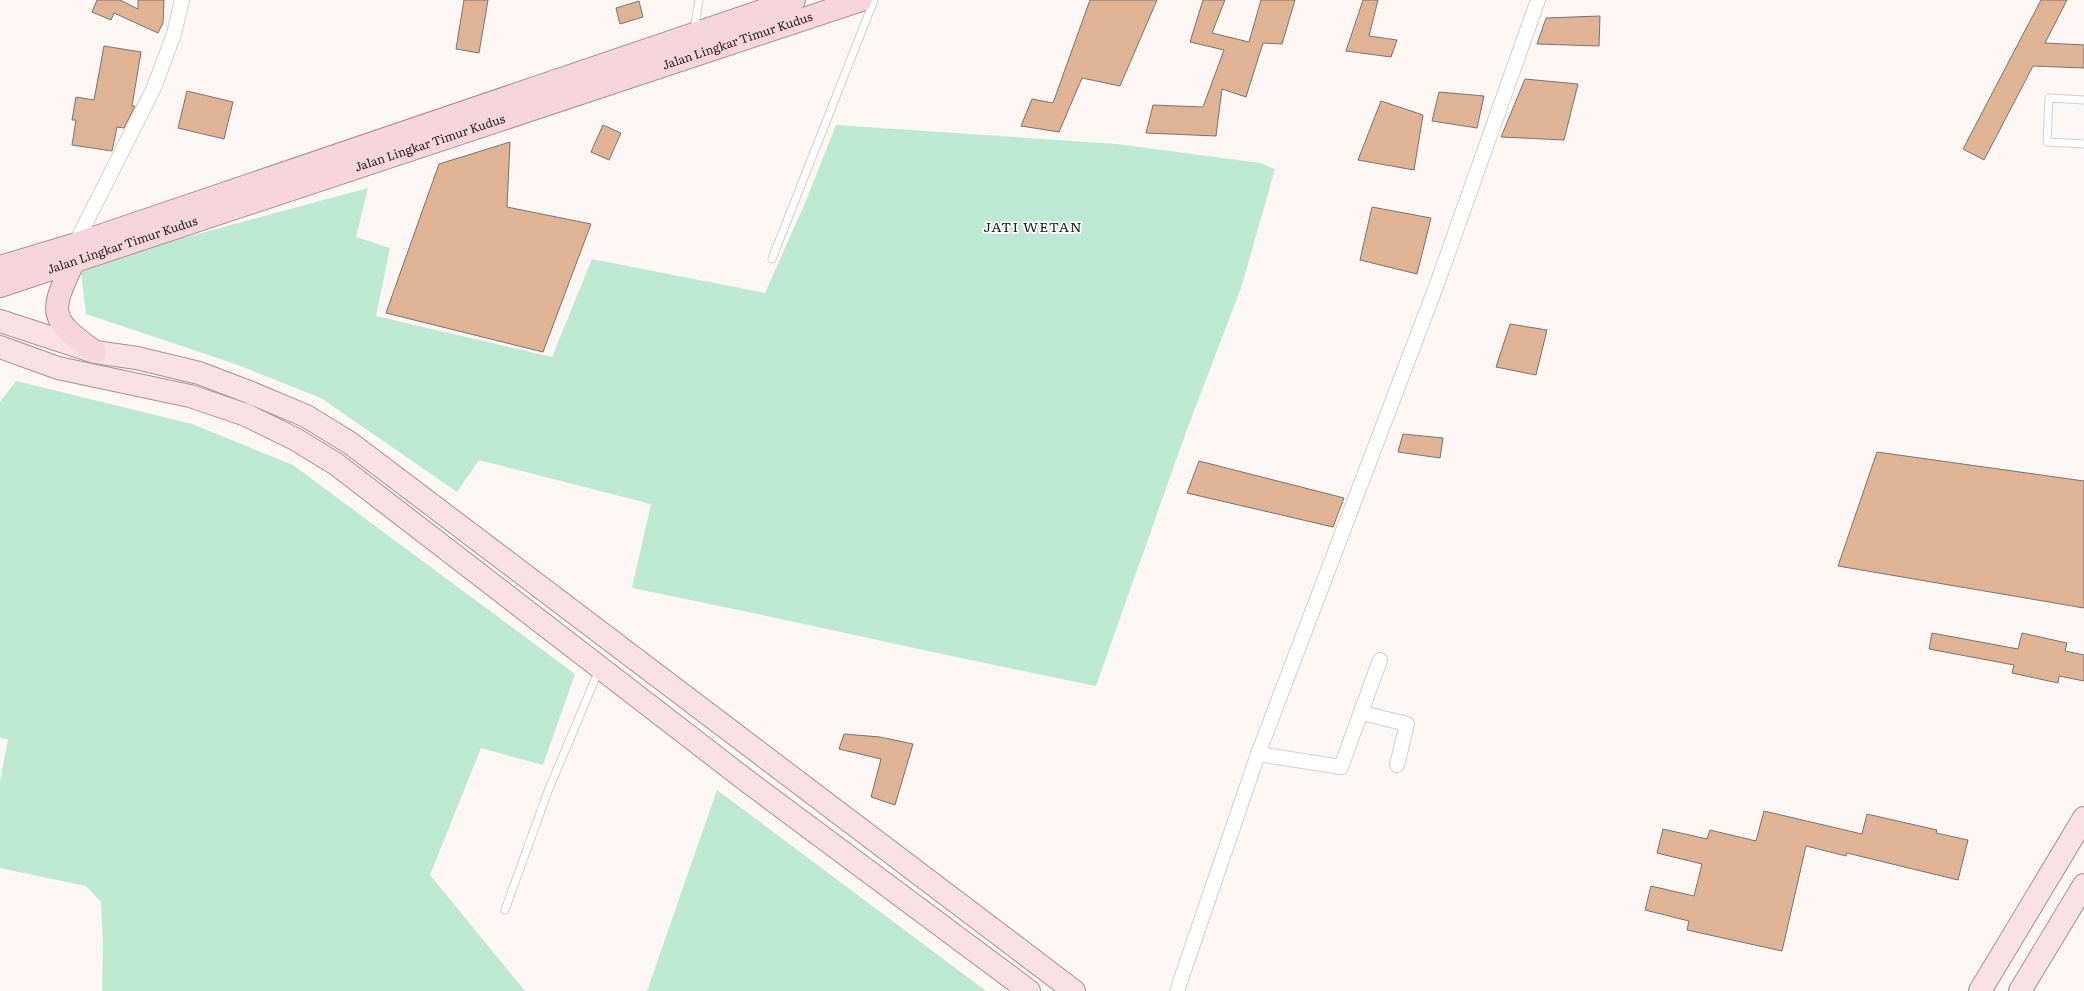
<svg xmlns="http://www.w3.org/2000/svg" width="2084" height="991" font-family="Literata,serif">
<rect width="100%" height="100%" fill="#fcf7f4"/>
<g fill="#bde9d2">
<path d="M836 125 1117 144 1260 163 1275 169 1241 288 1186 432 1096 686C941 655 787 619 632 588L651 504 479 460 457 492 321 398 235 364 86 314 81 272 179 239 368 188 356 237 390 248 376 316 552 357 592 259 765 293 805 203Z"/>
<polygon points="16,381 192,424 293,465 575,674 543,765 481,748 430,875 525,991 102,991 103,944 101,902 86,886 0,868 0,781 8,739 0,738 0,402"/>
<polygon points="717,790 986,991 647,991"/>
</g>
<g fill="#e0b394" stroke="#777370">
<polygon points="97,0 120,0 138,9 138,0 164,0 163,23 158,33 114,13 111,20 92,12"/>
<polygon points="464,0 488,0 479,53 456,49"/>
<polygon points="1090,0 1157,0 1120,86 1082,78 1059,132 1021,126 1032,99 1053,103"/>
<polygon points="1203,0 1225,0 1212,33 1249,42 1261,0 1295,0 1282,44 1263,43 1246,97 1222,89 1216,136 1146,133 1153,105 1203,107 1224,50 1190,42"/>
<polygon points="1363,0 1378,0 1369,36 1397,40 1391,57 1346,51"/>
<polygon points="2041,0 2067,0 2045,43 2084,45 2084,68 2033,66 1984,160 1963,149"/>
<polygon points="639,1 643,17 620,24 616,8"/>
<polygon points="1600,16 1599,46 1537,44 1546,18"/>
<polygon points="104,46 141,52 132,106 135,106 124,128 117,127 112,151 72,145 76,120 72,120 76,97 94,100"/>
<polygon points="1525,79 1578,84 1564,140 1501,137"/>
<polygon points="187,91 233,102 224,139 178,128"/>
<polygon points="1439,92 1484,96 1477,128 1432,121"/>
<polygon points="1381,101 1423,115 1414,170 1358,160"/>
<polygon points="603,125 621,133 609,160 591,152"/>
<polygon points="510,142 507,207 591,224 543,352 386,313 439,164"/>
<polygon points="1372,207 1431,218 1417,274 1360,260"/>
<polygon points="1510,324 1547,330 1536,375 1496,367"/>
<polygon points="1403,434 1443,438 1440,458 1398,452"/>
<polygon points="1877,452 2084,481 2084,608 1838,566"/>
<polygon points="1199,461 1344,498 1333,527 1187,493"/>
<polygon points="1932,633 2018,649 2022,633 2067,643 2065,651 2084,655 2084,681 2059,676 2058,683 2012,673 2014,665 1929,649"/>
<polygon points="844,734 880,737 913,744 895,805 871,797 881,759 839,749"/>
<polygon points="1764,811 1862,834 1867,814 1937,830 1936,833 1968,840 1958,880 1847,853 1846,856 1806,846 1782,951 1687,930 1689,921 1645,910 1651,886 1694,896 1702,864 1657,853 1663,829 1707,839 1710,830 1756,841"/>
</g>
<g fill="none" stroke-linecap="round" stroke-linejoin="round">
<g stroke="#d4cfcc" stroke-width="9">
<g id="service">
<polyline points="694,31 699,0"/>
<polyline points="2084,100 2049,98 2047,142 2084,144"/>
<polyline points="772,259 874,0"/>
<polyline points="505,910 548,791 599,670"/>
</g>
</g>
<g stroke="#d4cfcc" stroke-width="16">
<g id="minor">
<polyline points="73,248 153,90 174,34 182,0"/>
<polyline points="1362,713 1407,724 1397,765"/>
<polyline points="1258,754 1341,767 1380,660"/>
<polyline points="1177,991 1258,754 1437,284 1538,0"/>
</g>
</g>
<g stroke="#aa8e93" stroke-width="24">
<g id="primary">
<polyline points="0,321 95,352 137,358 199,373 249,392 306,416 350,443 1074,991"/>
<polyline points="0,347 58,368 190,396 246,415 295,439 336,464 747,781 1029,991"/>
<polyline points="1980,991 2084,818"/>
<polyline points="2020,991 2084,885"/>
</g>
</g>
<g stroke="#aa8e93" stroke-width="24">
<g id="trunk">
<path d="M73 263C49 313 49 319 95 352"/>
<polyline points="0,267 73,245 794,0"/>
<path id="s1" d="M0 286 861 0"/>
</g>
</g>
<use href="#service" stroke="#fff" stroke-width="7"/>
<use href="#minor" stroke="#fff" stroke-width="14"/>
<use href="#primary" stroke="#f8e0e5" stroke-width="22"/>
<use href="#trunk" stroke="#f6d6dc" stroke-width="22"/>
</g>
<g text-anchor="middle" stroke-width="3.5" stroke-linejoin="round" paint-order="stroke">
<g font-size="12" fill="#201e1d" stroke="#fff">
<text dy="4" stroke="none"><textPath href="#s1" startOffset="777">Jalan Lingkar Timur Kudus</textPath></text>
<text dy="4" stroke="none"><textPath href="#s1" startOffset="453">Jalan Lingkar Timur Kudus</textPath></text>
<text dy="4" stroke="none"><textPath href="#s1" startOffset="129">Jalan Lingkar Timur Kudus</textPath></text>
</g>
<g font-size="14" letter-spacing="1" fill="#201e1d" stroke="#fff">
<text x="1033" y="232">JATI WETAN</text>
</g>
</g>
</svg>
